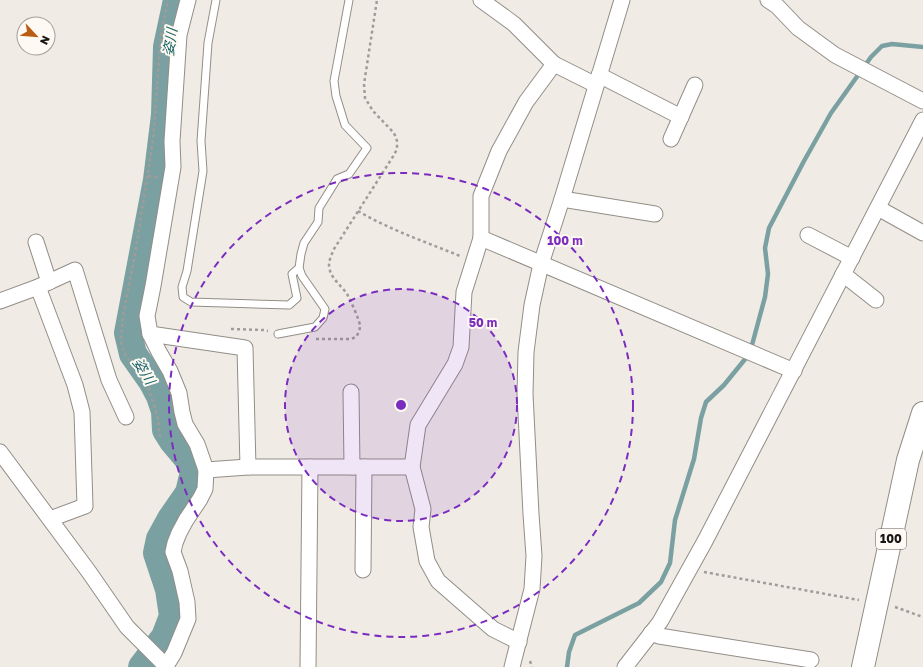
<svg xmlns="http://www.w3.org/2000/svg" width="923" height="667" font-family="'Golos Text','Noto Sans JP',sans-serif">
<rect width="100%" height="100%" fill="#f0ece5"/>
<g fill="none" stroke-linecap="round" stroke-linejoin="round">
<polyline stroke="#7aa0a1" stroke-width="4.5" points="567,667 569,652 575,635 639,603 661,582 670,563 675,520 694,459 701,418 706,402 724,385 746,358 752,345 765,297 768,274 765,248 769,228 804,161 831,113 871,57 882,46 892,44 923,47"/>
<polyline stroke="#7aa0a1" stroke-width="28" points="142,667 165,637 173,616 169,589 157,553 160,539 171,519 189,493 194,472 189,460 173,441 166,430 165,411 160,396 152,381 133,354 128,333 157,180 165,115 167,47 177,0"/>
<g stroke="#928e87" stroke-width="9">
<g id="lane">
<polyline points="216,0 208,43 201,141 203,171 187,271 182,287 183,297 191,302 289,305 297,298 292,274 299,268"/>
<polyline points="278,334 315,327 323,318 325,309 302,276 299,268 301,254 304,243 318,222 319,208 337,179 349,174 367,148 345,125 336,96 334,81 349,0"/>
</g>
</g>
<g stroke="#928e87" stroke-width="17">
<g id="street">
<polyline points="481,0 514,24 554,64"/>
<polyline points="768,0 777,6 798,28 835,55 923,101"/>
<polyline points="599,75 681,117"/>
<polyline points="671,139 695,85"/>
<polyline points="562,199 655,214"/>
<polyline points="878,208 923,233"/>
<polyline points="808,235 852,258"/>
<polyline points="481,238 794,371"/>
<polyline points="36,242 49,282"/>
<polyline points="843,274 876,300"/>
<polyline points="38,287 75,270 109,380 126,417"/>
<polyline points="0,301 38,287 75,385 82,412 85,506 50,519"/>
<polyline points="150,334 245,348 248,467 412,467"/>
<polyline points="351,392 352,467"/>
<polyline points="0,452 89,572 127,627 167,667"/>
<polyline points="206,470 248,467"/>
<polyline points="363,570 364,467"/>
<polyline points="651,633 659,636 811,660"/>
<polyline points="519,642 493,629 438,581 427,561 421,527 423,509 412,467 418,425 455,364 461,347 464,292 481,238 481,196 499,151 526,102 554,64 596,85"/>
<polyline points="166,666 174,653 188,619 187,602 180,571 173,552 175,543 179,533 186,520 200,499 205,489 206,470 197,444 185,424 182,412 179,393 170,371 159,352 150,334 147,316 153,286 173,167 172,141 179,35 188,0"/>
<polyline points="308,667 310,467"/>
<polyline points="512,667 532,589 534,556 531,514 525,394 526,352 532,305 541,264 562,199 622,0"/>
<polyline points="625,667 660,622 705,541 923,120"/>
</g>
</g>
<g stroke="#928e87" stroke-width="24">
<polyline id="primary" points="863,667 908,460 923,413"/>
</g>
<g stroke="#a09d98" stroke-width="2.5" stroke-dasharray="3 3" stroke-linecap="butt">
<polyline points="148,176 157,177"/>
<path d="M358 211C390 230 426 242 460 256"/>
<polyline points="231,329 264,330 268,331"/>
<path d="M316 339H351L356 337C358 334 360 330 360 326 360 321 350 299 347 294 341 285 330 278 329 266 329 259 332 254 334 249L394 155 397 149V141L394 133 373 111 365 98 364 84 377 0"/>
<polyline points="160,437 158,418 148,386 124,353 121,341 123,316 135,254 153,140 161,35 168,0"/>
<polyline points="704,572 859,600"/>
<polyline points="895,607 923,617"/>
<polyline points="530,661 532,667"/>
</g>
<use href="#lane" stroke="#fff" stroke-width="7"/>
<use href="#street" stroke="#fff" stroke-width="15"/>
<use href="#primary" stroke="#fff" stroke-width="22"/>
</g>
<circle cx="401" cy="405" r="116" fill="#7b2cbf" fill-opacity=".12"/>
<g fill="none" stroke="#7b2cbf" stroke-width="2" stroke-dasharray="7 5">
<circle cx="401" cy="405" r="116"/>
<circle cx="401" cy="405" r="232"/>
</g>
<g text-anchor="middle" stroke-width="4" stroke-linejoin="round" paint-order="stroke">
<rect fill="#fef9f2" stroke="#5d5a57" stroke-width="1" x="876" y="529" width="30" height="20" rx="3"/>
<g font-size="12" font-weight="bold" fill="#181614">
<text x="891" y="543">100</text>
</g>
<g font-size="14" font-style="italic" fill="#156366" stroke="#fef9f2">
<text transform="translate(170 42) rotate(-82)" y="5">姿川</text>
<text transform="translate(144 371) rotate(58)" y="5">姿川</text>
</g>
</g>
<circle cx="401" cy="405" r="6" fill="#7b2cbf" stroke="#fef9f2" stroke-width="2"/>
<g font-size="12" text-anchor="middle" font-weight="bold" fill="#7b2cbf" stroke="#fef9f2" stroke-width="4" stroke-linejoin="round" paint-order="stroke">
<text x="565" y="245">100 m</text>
<text x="483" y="327">50 m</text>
</g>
<g transform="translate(36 36) rotate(116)"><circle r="19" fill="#fef9f2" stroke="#a29e99"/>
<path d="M0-3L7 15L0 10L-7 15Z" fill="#bb5c14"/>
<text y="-6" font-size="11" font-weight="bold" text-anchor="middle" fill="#181614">N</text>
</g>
</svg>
